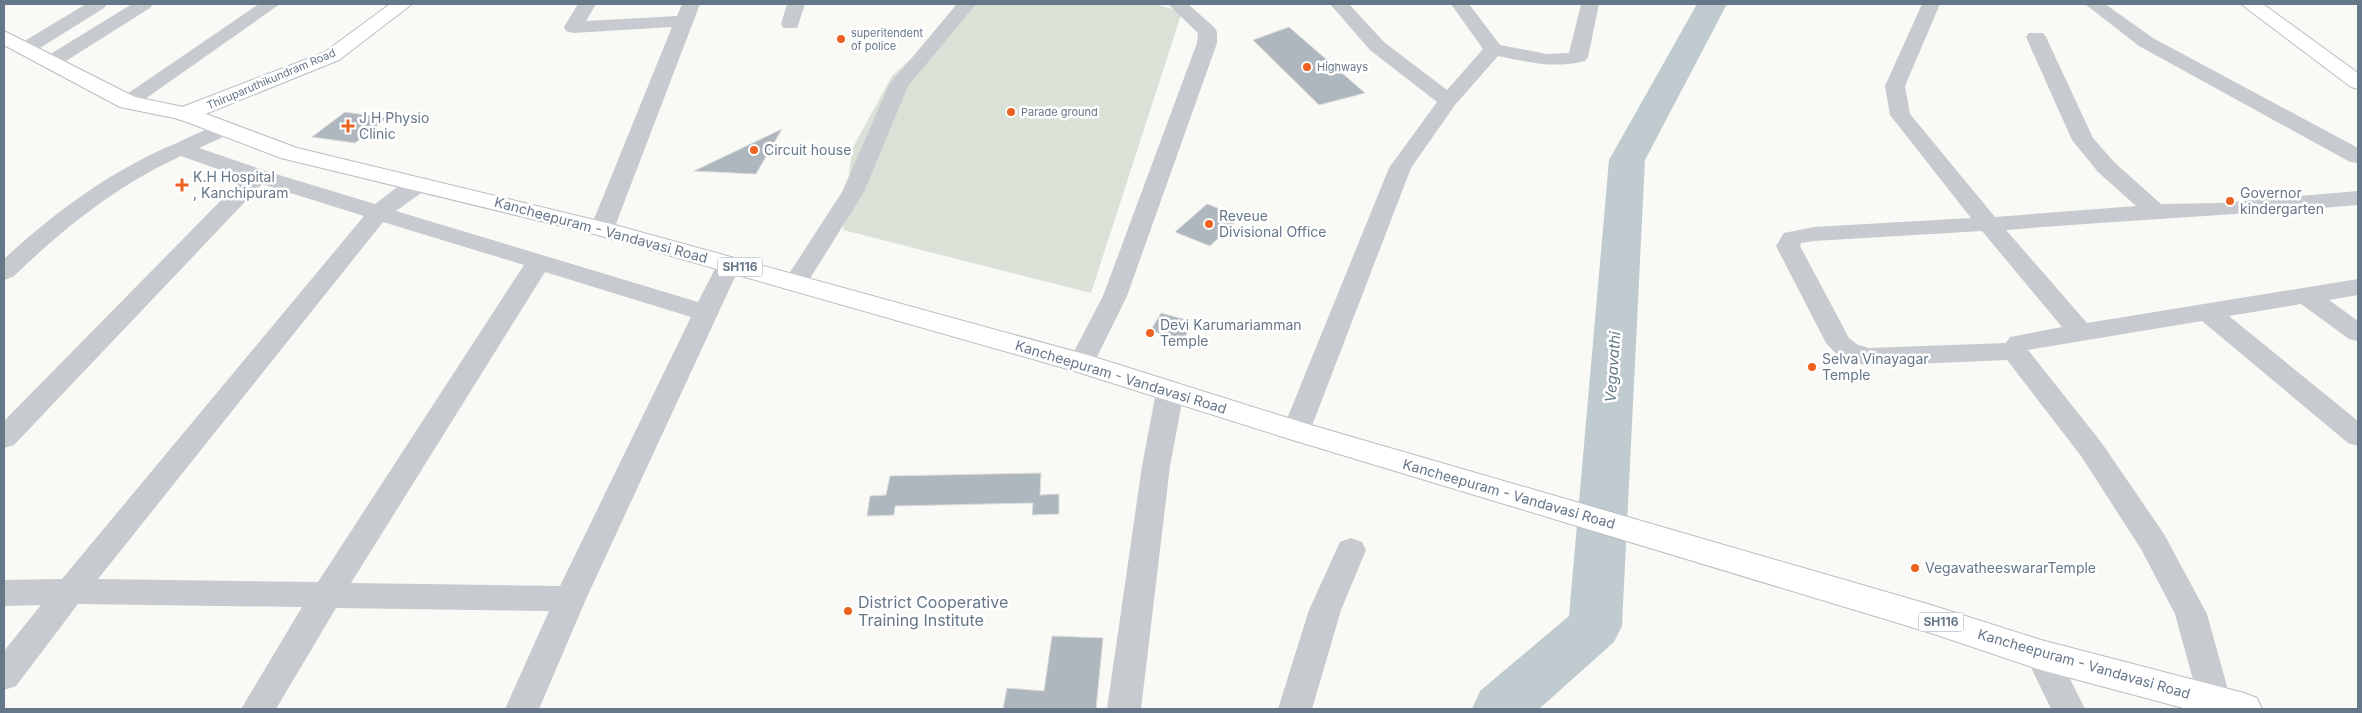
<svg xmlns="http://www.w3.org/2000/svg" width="2362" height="713" font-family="Inter,sans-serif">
<rect width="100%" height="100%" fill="#f9f9f6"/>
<polygon fill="#dae1d7" points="972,4 1155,4 1182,12 1091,293 843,230 852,149 892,76"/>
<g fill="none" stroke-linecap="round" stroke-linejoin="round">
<polygon fill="#c0cbd0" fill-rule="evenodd" points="1697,4 1727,4 1645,160 1622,626 1614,642 1539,709 1472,709 1480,691 1569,616 1609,160"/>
</g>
<g fill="#afb7be" stroke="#dbdbd9">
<polygon points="1289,27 1365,93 1319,105 1253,40"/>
<polygon points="345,112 387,118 355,143 312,137"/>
<polygon points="782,129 756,174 694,171"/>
<polygon points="1207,204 1241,217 1210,246 1175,232"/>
<polygon points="1161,313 1190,321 1184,344 1151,330"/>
<polygon points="1041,473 1040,495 1059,494 1059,514 1032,515 1033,503 895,506 894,515 867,516 870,496 886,495 890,476"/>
<polygon points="1052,636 1103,638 1096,709 1003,709 1007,688 1044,691"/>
</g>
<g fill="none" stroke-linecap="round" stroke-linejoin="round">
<g stroke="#b9bec3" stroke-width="2">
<g id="secondary">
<polygon points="390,4 412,4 339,60 193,119 185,121 177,119 174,114 177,109 325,52"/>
<polygon points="2241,4 2263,4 2358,73 2358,89 2351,87"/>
</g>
</g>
<g stroke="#babec2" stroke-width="2">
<polygon id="primary" points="4,31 135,97 193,109 297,148 611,224 1091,356 1304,423 1931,605 2041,640 2244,693 2257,698 2262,709 2187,709 2041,670 1931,633 1286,438 1071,370 594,234 281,158 179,119 120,107 4,45"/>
</g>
<g fill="#c7cace" fill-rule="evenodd">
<polygon points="86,4 107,4 104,8 32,53 18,53 15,49 18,45"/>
<polygon points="132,4 153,4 150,8 58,66 44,66 41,62 44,58"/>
<polygon points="259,4 280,4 135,106 128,108 121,106 118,102 121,98"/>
<polygon points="578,4 596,4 586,21 677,16 682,4 700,4 614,229 610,234 602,236 594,234 590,229 672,27 573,33 566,31 564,27"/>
<polygon points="787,4 805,4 797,28 783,28 781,24"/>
<polygon points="957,4 976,4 908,86 864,192 804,288 795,291 786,288 783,283 842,192 889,85"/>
<polygon points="1168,4 1188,4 1215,28 1217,32 1217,43 1127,296 1094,363 1090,369 1081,372 1072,369 1068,363 1103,296 1197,43 1198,33"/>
<path d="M1330 4H1349L1384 42 1447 90 1483 49 1451 4H1469L1500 45 1547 54 1569 53 1581 4H1599L1588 57 1585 61C1554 69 1528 62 1498 56L1455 105 1411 168 1310 431 1306 438 1296 441 1286 438 1282 431 1389 168 1437 102 1370 50Z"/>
<path d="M1922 4H1940L1905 86 1910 114 1995 217 2136 206 2098 172 2072 140 2026 37 2029 33H2043L2046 37 2093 138 2114 162 2161 204 2220 203 2358 191V205C2241 215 2123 220 2006 230L2087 323 2358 279V295L2329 300 2358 321V341L2349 339 2301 304 2229 316 2358 421V446L2348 443 2202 321 2028 350 2101 442 2164 534 2207 614 2231 701 2227 709H2201L2175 614 2141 549 2081 456 2007 360 1869 366 1840 358 1826 343 1776 246 1784 233 1814 227 1971 218 1890 115 1885 86ZM1982 231 2062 327 2010 337 2006 343 1869 348 1858 345 1849 338 1800 246 1801 243 1814 241Z"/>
<polygon points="2085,4 2105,4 2153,38 2358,148 2358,163 2350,162 2139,46"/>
<path d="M225 123 232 125 236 129 232 133 199 148 266 171 375 204C390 194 409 173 428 178L431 183 428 188 396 211 698 302 720 259 729 257 738 259 741 264 586 599 539 709H505L549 611 336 608 276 709H241L302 607 78 604 16 686 4 690V651L41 605 4 606V580L62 579 364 216 262 184 14 445 4 448V421L243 178 181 156C116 186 64 228 13 277L4 280V259C57 210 112 170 179 142 194 135 209 127 225 123ZM383 222 524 265 318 582 98 579ZM545 272 691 317 560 586 351 583Z"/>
<polygon points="1170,383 1180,385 1184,392 1170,466 1141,709 1107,709 1142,466 1156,392 1160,385"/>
<polygon points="1351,538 1362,542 1366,550 1341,610 1312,709 1278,709 1309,610 1340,542"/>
<polygon points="2041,641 2053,645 2085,709 2051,709 2025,655 2029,645"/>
</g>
<use href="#secondary" fill="#fff" fill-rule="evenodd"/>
<use href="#primary" fill="#fff" fill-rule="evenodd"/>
</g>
<g fill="#ee6121" stroke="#fff" stroke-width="2">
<circle cx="841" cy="39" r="5"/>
<circle cx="1307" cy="67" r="5"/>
<circle cx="1011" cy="112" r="5"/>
<path d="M345.5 118.5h5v5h5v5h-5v5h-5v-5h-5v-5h5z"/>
<circle cx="754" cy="150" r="5"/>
<path d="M179.5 177.5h5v5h5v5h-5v5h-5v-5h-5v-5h5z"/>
<circle cx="2230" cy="201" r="5"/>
<circle cx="1209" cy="224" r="5"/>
<circle cx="1150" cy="333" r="5"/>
<circle cx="1812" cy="367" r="5"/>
<circle cx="1915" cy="568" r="5"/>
<circle cx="848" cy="611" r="5"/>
</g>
<g text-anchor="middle" stroke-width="5" stroke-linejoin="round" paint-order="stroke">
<g font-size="11" fill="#667789" stroke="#fff" text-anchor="start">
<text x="851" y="37">superitendent<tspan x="851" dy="13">of police</tspan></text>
<text x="1317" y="71">Highways</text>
<text x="1021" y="116">Parade ground</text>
</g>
<g font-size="11" fill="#667789" stroke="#fff">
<text transform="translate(271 79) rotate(-23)" y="4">Thiruparuthikundram Road</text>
</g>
<g fill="#fff" stroke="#94a0ac" stroke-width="1">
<rect x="717.5" y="257.5" width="45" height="19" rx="4"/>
<rect x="1918.5" y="612.5" width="45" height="19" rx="4"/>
</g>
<g font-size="12" font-weight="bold" fill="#667789">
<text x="740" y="271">SH116</text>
<text x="1941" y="626">SH116</text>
</g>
<g font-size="14" fill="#667789" stroke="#fff" text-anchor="start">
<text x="359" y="123">J H Physio<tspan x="359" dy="16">Clinic</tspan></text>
<text x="764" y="155">Circuit house</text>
<text x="193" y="182">K.H Hospital<tspan x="193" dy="16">, Kanchipuram</tspan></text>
<text x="2240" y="198">Governor<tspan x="2240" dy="16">kindergarten</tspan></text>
<text x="1219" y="221">Reveue<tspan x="1219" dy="16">Divisional Office</tspan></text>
<text x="1160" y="330">Devi Karumariamman<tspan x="1160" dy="16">Temple</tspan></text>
<text x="1822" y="364">Selva Vinayagar<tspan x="1822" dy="16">Temple</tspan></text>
<text x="1925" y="573">VegavatheeswararTemple</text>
</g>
<g font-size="14" fill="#667789" stroke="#fff">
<text transform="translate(601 230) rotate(15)" y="5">Kancheepuram - Vandavasi Road</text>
<text transform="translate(1121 377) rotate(17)" y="5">Kancheepuram - Vandavasi Road</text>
<text transform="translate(1509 494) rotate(16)" y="5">Kancheepuram - Vandavasi Road</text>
<text transform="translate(2084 664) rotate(16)" y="5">Kancheepuram - Vandavasi Road</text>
</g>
<g font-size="15" font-style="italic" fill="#627884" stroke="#fff">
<text transform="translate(1613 367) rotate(-86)" y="5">Vegavathi</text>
</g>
<g font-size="16" fill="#667789" stroke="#fff" text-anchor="start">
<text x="858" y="608">District Cooperative<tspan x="858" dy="18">Training Institute</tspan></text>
</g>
</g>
<rect width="2362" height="713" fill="none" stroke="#667789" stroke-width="10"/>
</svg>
